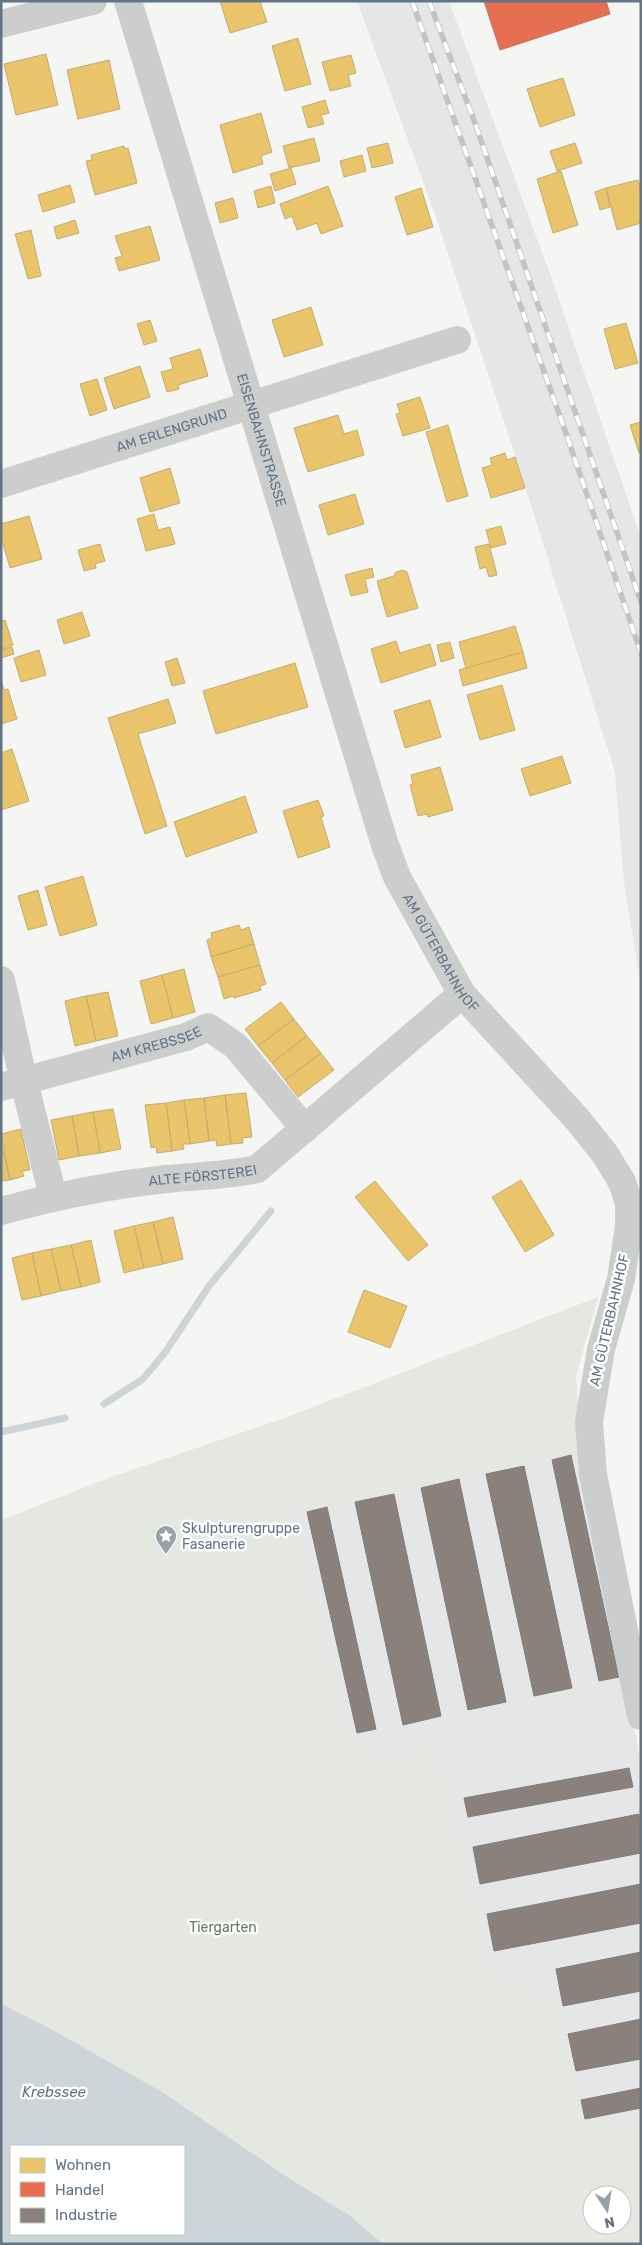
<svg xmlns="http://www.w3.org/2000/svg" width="642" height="2245" font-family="Rubik,sans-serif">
<rect width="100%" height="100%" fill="#f5f5f3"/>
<g fill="#e5e6e5">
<polygon points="357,1 449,1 553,282 641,538 641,986 624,882 615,772 511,442 435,214"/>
<polygon points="582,1448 641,1764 641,2117 583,2129 549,2000 485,1970 433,1749 379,1760 345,1742 286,1508"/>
</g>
<path fill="#e4e8e1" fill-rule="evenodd" d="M598 1297 576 1376 582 1448 286 1508 345 1742 379 1760 433 1749 485 1970 549 2000 583 2129 641 2117V2244H1V1520L114 1476 282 1419ZM11 2146H184V2234H11ZM592 2195H622V2225H592Z"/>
<path fill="#cdd5d8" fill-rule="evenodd" d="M1 2004 49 2028 162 2092 290 2179 349 2215 383 2244H1ZM11 2146H184V2234H11Z"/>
<g fill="#e9c46a" stroke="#c1ac72">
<polygon points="220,1 260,1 267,22 230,33"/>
<polygon points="298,38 311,84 285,91 272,46"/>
<polygon points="46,54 58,105 16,115 4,64"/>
<polygon points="351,55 356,73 348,75 351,86 330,91 322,62"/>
<polygon points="109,60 120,109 78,119 67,70"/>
<polygon points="563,78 575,115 540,127 527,89"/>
<polygon points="325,100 329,113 321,115 324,124 308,128 302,107"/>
<polygon points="261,113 272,152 261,156 263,164 233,173 220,125"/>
<polygon points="314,138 320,161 289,168 283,146"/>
<polygon points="388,143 393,163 372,168 367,148"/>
<polygon points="575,143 582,163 557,171 550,151"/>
<polygon points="124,146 125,149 128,148 137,183 95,195 86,161 92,160 91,155"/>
<polygon points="362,155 366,171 344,177 340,161"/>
<polygon points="291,168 296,184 275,191 270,174"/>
<polygon points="561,171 578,225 553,233 537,179"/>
<polygon points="638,180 641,188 641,223 617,230 606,188"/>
<polygon points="70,185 75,202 43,212 38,195"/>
<polygon points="271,186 275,203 258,208 254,191"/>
<polygon points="328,186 343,226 321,234 317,223 297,230 292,216 285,219 280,204"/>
<polygon points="421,188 433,227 407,235 395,197"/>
<polygon points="606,188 610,207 600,210 595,192"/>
<polygon points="233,198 238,218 220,223 215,203"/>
<polygon points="75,220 79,233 57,239 54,227"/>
<polygon points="150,226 160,260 119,271 115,258 122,256 115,236"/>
<polygon points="31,230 41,276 28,279 15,234"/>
<polygon points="311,307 323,345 284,357 272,320"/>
<polygon points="150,320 157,341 144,345 137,324"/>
<polygon points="626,323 638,363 615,369 604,329"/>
<polygon points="200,349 208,376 178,385 179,389 167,392 161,372 173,369 170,358"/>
<polygon points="140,366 150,397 114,409 104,378"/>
<polygon points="97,379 107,410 90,416 80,384"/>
<polygon points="420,397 430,428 403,436 396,414 400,413 397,404"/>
<polygon points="338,415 344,434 357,430 364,455 308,472 294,428"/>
<polygon points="641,422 641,453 639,453 630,425"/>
<polygon points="448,425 468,496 447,502 426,432"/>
<polygon points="505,453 507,460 515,457 525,488 491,498 482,468 492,465 490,458"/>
<polygon points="170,468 180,503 150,512 140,478"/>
<polygon points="355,494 364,524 328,535 319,505"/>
<polygon points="154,514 158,530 170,527 175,544 146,551 137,519"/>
<polygon points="29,516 42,559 10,568 1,537 1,524"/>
<polygon points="501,526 506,544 491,548 486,530"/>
<polygon points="100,544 105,561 95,564 96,568 84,571 78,550"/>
<polygon points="489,544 497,575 489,577 486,567 480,569 475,547"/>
<polygon points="372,568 374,577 365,579 368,592 351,596 345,575"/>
<polygon points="403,570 407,572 418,608 387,617 377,581 394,576 396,572"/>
<polygon points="82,612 90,636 64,644 57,620"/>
<polygon points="5,620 13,645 1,649 1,621"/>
<polygon points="515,626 523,652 466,669 459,642"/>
<polygon points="396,641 400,653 430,644 436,665 381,683 371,649"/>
<polygon points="450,642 454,658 441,662 437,645"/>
<polygon points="12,647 14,654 1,658 1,650"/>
<polygon points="39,650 46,675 21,682 14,658"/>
<polygon points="523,652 527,668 463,686 459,670"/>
<polygon points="177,658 185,683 172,686 165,662"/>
<polygon points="295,663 308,707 216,734 203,691"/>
<polygon points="1,680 4,690 8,689 17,719 1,724"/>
<polygon points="502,685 515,730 480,740 467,695"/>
<polygon points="168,699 176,723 138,734 167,826 145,834 108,718"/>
<polygon points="430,700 441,737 405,748 394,711"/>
<polygon points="12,749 29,801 1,810 1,753"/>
<polygon points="562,756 571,783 530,796 521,769"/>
<polygon points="440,767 453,810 428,817 427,814 418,816 410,785 413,784 411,775"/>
<polygon points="245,796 257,832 186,857 174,822"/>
<polygon points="318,800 324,816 321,817 330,847 298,858 283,811"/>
<polygon points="83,876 97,925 60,936 45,887"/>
<polygon points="38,890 47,925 28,930 18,896"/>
<polygon points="239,925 241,930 249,927 254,944 211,957 207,940 212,938 211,933"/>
<polygon points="254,944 260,965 218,977 211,957"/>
<polygon points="260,965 266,984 260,986 261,990 234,998 233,996 224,999 218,977"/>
<polygon points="184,969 195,1012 173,1018 162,975"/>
<polygon points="162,975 173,1018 151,1024 140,981"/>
<polygon points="108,992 118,1036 96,1041 86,996"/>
<polygon points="86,996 96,1041 75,1046 65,1001"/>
<polygon points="281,1002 294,1019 258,1046 245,1029"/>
<polygon points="294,1019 307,1036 272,1063 258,1046"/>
<polygon points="307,1036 321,1053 285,1080 272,1063"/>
<polygon points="321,1053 334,1070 298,1097 285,1080"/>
<polygon points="246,1093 252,1137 242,1138 243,1143 231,1144 225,1095"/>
<polygon points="225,1095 231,1144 217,1146 216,1140 209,1141 204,1098"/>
<polygon points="204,1098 209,1141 190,1144 184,1100"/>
<polygon points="184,1100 190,1144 183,1144 184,1149 172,1151 166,1103"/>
<polygon points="166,1103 172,1151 157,1153 156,1147 151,1148 145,1105"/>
<polygon points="113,1109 121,1149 100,1153 93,1112"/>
<polygon points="93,1112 100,1153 79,1156 72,1116"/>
<polygon points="72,1116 79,1156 59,1160 51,1120"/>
<polygon points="21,1129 30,1170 22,1171 24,1176 10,1180 1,1134"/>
<polygon points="1,1142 10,1180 1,1181"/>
<polygon points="521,1180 554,1235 525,1252 492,1197"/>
<polygon points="375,1181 428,1245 408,1261 355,1197"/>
<polygon points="173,1217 183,1259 163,1264 153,1222"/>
<polygon points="153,1222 163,1264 144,1268 134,1226"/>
<polygon points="134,1226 144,1268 124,1273 114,1231"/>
<polygon points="91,1240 100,1282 81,1287 71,1245"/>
<polygon points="71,1245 81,1287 61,1291 51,1249"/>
<polygon points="51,1249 61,1291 41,1296 32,1253"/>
<polygon points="32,1253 41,1296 22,1300 12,1258"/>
<polygon points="364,1290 407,1306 390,1348 348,1332"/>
</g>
<polygon fill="#e76f51" stroke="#bf7061" points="484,1 606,1 610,14 500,50"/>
<g fill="#8a817c" stroke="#7e7d7f">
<polygon points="571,1455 619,1677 599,1681 552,1460"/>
<polygon points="524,1466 572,1688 534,1696 486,1474"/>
<polygon points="459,1479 506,1702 468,1710 421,1488"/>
<polygon points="394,1494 441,1716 403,1725 355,1502"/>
<polygon points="327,1507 376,1729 357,1733 307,1512"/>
<polygon points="629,1768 633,1787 468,1817 464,1798"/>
<polygon points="639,1814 641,1853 480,1884 473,1847"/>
<polygon points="641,1884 641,1923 494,1951 487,1914"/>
<polygon points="641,1952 641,1991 563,2006 556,1969"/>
<polygon points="641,2019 641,2059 576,2071 568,2034"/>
<polygon points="641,2088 641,2108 585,2119 581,2100"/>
</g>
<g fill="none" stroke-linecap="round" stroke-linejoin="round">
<g stroke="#cdd5d8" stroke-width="7">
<polyline points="104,1404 143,1379 166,1351 209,1286 271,1211"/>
<polyline points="1,1432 65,1418"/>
</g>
<g stroke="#cccece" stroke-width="28">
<path id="s1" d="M128 1 385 845 397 877 462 994 577 1119 605 1154 622 1182 629 1203V1226L621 1279 601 1349 589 1422 593 1474 641 1716"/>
<polyline points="1,24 93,1"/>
<path id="s2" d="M1 484 457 340"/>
<polyline points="1,980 24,1082 53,1196"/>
<path id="s3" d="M1 1087 186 1037 208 1027 236 1046 305 1129"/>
<path id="s4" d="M1 1211C55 1196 110 1185 166 1179 197 1176 226 1176 257 1169L462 994"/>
</g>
<g stroke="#c2c4c4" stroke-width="5.5">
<g id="rail">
<polyline points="412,1 568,439 641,653"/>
<polyline points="429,1 475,123 641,602"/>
</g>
</g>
<use href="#rail" stroke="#fff" stroke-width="4" stroke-dasharray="11" stroke-linecap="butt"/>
</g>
<defs>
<g id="sight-pin" transform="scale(1.125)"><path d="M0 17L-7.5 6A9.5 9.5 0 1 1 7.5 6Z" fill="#96a1ac" stroke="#fff"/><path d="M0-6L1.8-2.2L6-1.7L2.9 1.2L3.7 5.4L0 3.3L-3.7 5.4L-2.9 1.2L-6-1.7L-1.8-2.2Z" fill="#fff"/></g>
</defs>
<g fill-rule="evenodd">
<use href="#sight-pin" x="166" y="1536"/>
</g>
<g text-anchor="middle" stroke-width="5" stroke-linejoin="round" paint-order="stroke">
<g font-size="14" fill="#637485" stroke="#fff">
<text dy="5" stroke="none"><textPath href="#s2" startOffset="179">AM ERLENGRUND</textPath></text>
<text dy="5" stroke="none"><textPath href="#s1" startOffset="459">EISENBAHNSTRASSE</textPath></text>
<text dy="5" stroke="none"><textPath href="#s1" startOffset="1004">AM GÜTERBAHNHOF</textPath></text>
<text dy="5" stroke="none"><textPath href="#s3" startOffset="161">AM KREBSSEE</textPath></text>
<text dy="5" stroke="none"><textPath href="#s4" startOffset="205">ALTE FÖRSTEREI</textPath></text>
<text transform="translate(609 1320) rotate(-77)" y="5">AM GÜTERBAHNHOF</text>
</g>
<g font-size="14" fill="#637485" stroke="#fff" text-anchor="start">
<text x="182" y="1533">Skulpturengruppe<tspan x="182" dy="16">Fasanerie</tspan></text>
</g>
<g font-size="14" fill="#667b62" stroke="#fff">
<text x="223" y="1932">Tiergarten</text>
</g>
<g font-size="15" font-style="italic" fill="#5f7782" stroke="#fff">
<text x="54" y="2097">Krebssee</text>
</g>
</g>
<rect width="642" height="2245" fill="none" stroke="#637485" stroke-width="5"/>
<rect x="10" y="2145" width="175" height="90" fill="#ffffff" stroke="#c1c7ce"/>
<rect x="20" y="2158" width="25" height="15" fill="#e9c46a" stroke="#c1c7ce"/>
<text x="55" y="2170" font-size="15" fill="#637485">Wohnen</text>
<rect x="20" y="2182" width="25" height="15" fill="#e76f51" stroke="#c1c7ce"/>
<text x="55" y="2195" font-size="15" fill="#637485">Handel</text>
<rect x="20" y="2208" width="25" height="15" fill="#8a817c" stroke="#c1c7ce"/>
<text x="55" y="2220" font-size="15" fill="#637485">Industrie</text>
<g transform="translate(607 2210) rotate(168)"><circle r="24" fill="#ffffff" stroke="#c1c7ce"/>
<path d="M0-4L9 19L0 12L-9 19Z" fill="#96a1ac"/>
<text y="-8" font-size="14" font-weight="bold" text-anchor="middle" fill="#637485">N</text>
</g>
</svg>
